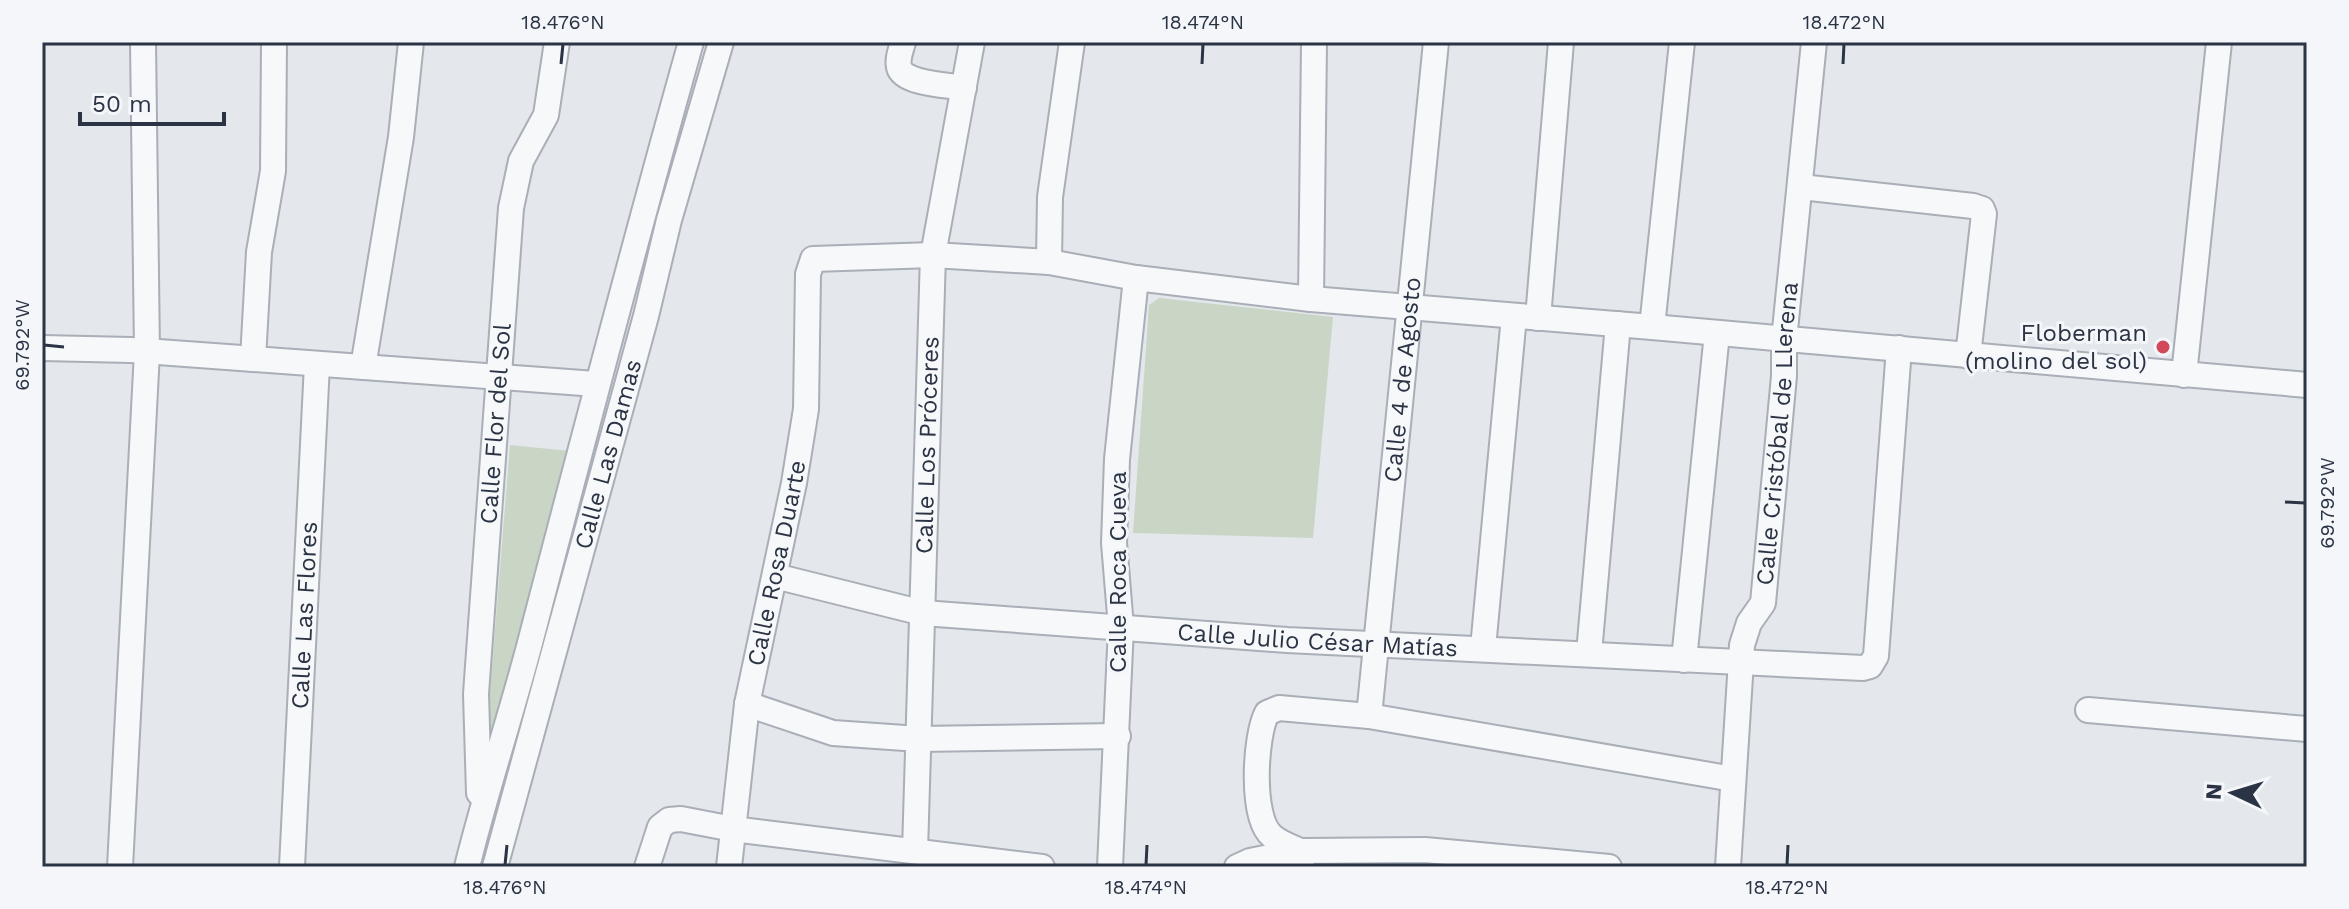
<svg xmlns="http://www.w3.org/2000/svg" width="2349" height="909" font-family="'Work Sans',sans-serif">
<rect width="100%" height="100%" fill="#e4e7ec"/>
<g fill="#c9d6c5">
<polygon points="1159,298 1333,317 1313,538 1133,533 1149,305"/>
<polygon points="510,445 570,451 493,729 490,731 487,729"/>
</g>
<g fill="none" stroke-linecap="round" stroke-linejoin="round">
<g stroke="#a9aeb7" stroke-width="28">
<g id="minor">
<path d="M903 42C901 50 897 59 899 67 903 84 949 85 964 88"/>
<polyline points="1801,187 1973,206 1982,209 1984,214 1968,356"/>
<polyline points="1049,262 1050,197 1072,42"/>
<polyline points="1311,299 1314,42"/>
<polyline points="1538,318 1561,42"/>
<polyline points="1652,327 1682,42"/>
<polyline points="42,348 131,350 596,384"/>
<polyline points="253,359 259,252 273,171 274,42"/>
<polyline points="363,367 401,137 411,42"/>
<polyline points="2184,375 2219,42"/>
<path id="s1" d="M775 576 923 613 1287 640 1863 668 1870 666 1876 656 1899 348"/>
<polyline points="1483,648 1514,316"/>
<polyline points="1589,653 1618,324"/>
<polyline points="1684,660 1717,333"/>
<polyline points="747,704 833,733 919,739 1118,736"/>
<polyline points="2088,710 2307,729"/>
<path id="s2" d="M1369 716 1436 42"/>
<path id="s3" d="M479 793 476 694 511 208 521 161 546 115 557 42"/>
<path id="s4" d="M915 851 933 255 972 42"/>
<polyline points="120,867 147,352 143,42"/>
<path id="s5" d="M292 867 317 364"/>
<path d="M467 867C486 790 511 716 531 639 583 440 635 240 691 42"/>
<path id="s6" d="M495 867 646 316 669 220 721 42"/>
<polyline points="647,867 660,827 669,820 681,819 733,829 1042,867"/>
<path id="s7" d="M729 867 747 704 794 483 806 409 808 274 813 259 933 255 1049 262 1136 278 1311 299 1652 327 2307 385"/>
<polyline points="1110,867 1121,627 1114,543 1117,459 1136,278"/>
<polyline points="1237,867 1250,861 1300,851 1425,850 1609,867"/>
<path d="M1302 867 1300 851C1292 847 1279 843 1272 836 1250 818 1255 735 1267 713L1279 708 1369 716 1733 779"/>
<path id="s8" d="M1728 867 1742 645 1749 623 1763 603 1784 376V340L1814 42"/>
</g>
</g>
<use href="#minor" stroke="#f7f8fa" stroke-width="24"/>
</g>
<path fill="none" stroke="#2b3445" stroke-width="3" d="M561 64 563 44M1202 64 1203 44M1843 64 1844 44M44 345 64 347M2285 502 2305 503M505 865 507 845M1146 865 1147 845M1787 865 1788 845"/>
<circle fill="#d1495b" stroke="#f4f6f9" stroke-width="3" cx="2163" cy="347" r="8"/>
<g text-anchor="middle" stroke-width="6" stroke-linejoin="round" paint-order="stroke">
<g font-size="24" fill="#2b3445" stroke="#f4f6f9" text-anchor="end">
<text x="2147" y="341">Floberman<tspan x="2147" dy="28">(molino del sol)</tspan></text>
</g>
<g font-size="24" fill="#2b3445" stroke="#f4f6f9">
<text dy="8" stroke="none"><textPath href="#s2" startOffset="338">Calle 4 de Agosto</textPath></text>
<text dy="8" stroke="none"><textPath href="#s3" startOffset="370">Calle Flor del Sol</textPath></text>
<text dy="8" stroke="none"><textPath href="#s8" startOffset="440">Calle Cristóbal de Llerena</textPath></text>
<text dy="8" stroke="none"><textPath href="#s4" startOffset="406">Calle Los Próceres</textPath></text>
<text dy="8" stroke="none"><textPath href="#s6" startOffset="428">Calle Las Damas</textPath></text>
<text dy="8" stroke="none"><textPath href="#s7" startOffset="308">Calle Rosa Duarte</textPath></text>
<text transform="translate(1118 572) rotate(-90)" y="8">Calle Roca Cueva</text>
<text dy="8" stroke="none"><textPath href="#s5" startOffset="252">Calle Las Flores</textPath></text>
<text dy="8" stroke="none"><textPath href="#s1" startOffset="548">Calle Julio César Matías</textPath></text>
</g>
</g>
<rect width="2349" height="909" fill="none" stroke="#f4f6f9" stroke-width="88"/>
<g transform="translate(2233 793) rotate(274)" stroke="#f4f6f9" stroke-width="6" paint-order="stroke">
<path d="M0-6L14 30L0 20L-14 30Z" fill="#2b3445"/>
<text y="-12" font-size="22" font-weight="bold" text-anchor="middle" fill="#2b3445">N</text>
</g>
<path d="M80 112v12h144v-12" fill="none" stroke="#2b3445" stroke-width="4"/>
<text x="92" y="112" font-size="24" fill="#2b3445" stroke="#f4f6f9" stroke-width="6" paint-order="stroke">50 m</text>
<rect x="44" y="44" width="2261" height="821" fill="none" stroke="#2b3445" stroke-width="3"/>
<g font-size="20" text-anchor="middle" fill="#2b3445">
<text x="563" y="29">18.476°N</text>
<text x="1203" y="29">18.474°N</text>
<text x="1844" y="29">18.472°N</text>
<text transform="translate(22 345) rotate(-90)" y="7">69.792°W</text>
<text transform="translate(2327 503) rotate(-90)" y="7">69.792°W</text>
<text x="505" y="894">18.476°N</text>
<text x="1146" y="894">18.474°N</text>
<text x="1787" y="894">18.472°N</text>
</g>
</svg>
